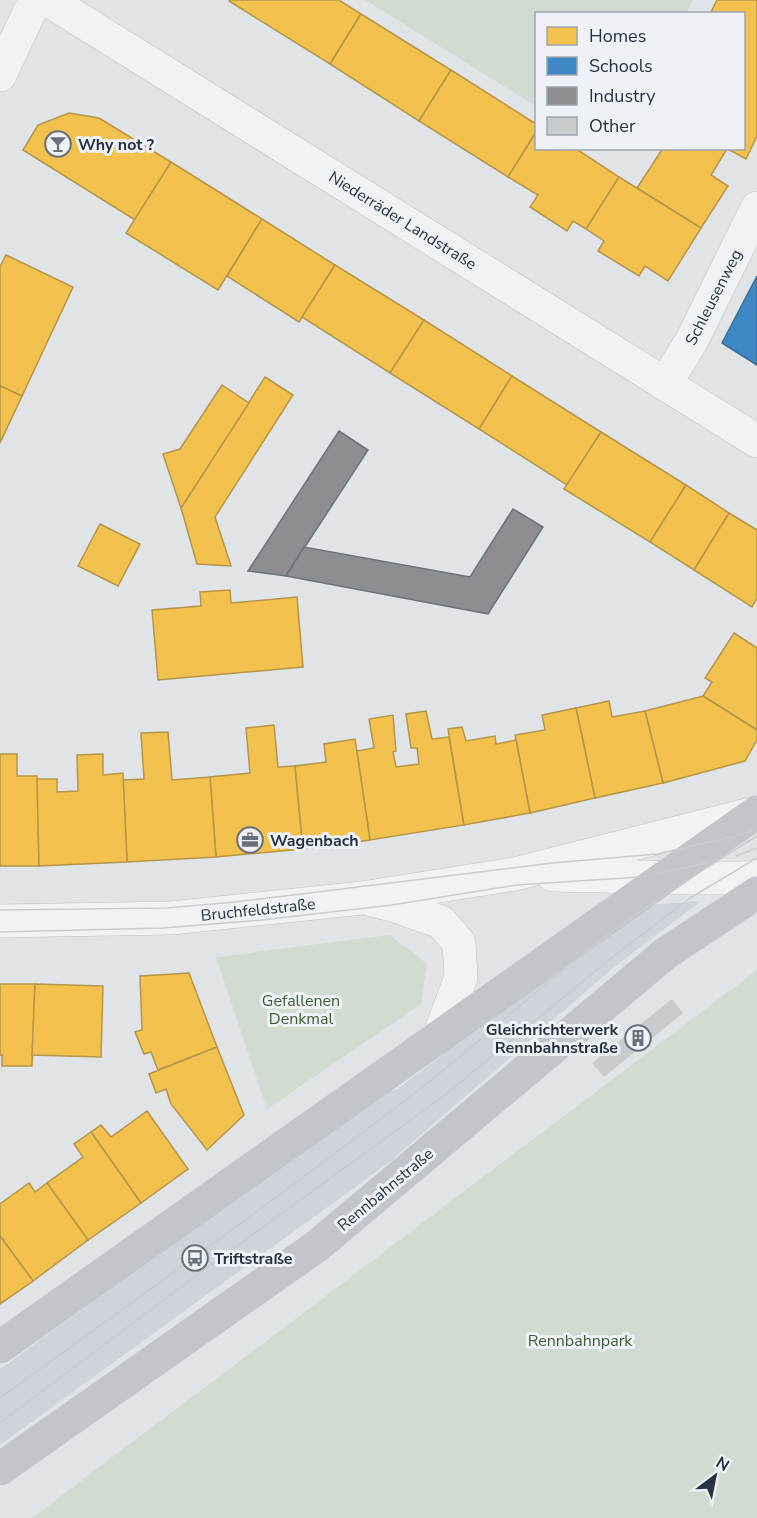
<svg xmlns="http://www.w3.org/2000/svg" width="757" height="1518" font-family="'Nunito Sans',sans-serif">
<rect width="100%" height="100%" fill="#e1e4e7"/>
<polygon fill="#cfd4da" points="701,901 613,968 391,1161 0,1445 0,1369 381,1094 397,1089 491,1019 636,906"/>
<g fill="#d2dbd1">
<polygon points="365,0 693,0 686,13 536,14 536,106"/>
<polygon points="390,935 427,964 421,1004 267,1109 216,957"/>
<polygon points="757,970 757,1518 32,1518"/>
</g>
<g fill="#f2c14e" stroke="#b5964a" stroke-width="1.5">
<polygon points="230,0 339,0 361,14 330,64 229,1"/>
<polygon points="717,0 757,0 757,136 746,159 726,148 744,148 744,14 710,14"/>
<polygon points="361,14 451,70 419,121 330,64"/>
<polygon points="451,70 536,124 536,132 508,177 419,121"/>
<polygon points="69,113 99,118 171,162 135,220 23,150 38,125"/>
<polygon points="536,132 536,148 575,148 619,177 586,229 573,221 567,231 530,207 538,195 508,177"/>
<polygon points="663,148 727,149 711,175 728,186 701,228 637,188"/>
<polygon points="171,162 262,219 218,290 126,233"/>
<polygon points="619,177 701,228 668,281 645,266 639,276 598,251 604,241 586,229"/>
<polygon points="262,219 335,265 299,322 227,276"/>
<polygon points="6,255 73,287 22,396 0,386 0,267"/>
<polygon points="335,265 424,320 390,373 302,317"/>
<polygon points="424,320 512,376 479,429 390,373"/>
<polygon points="512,376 601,432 567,485 479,429"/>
<polygon points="265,377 293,395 215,517 231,566 197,564 181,508"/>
<polygon points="222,385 249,403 181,508 163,454 180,449"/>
<polygon points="0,386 22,396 0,443"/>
<polygon points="601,432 686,485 650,542 564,489"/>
<polygon points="686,485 729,513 694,570 650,542"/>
<polygon points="729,513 757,530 757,598 752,607 694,570"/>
<polygon points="100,524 140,544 118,586 78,566"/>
<polygon points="230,590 231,603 297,597 303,667 158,680 152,610 201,606 200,592"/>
<polygon points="734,633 757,648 757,730 703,696 712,682 705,678"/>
<polygon points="703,696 757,730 757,740 745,761 663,783 645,711"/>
<polygon points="609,701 612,717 645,711 663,783 595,798 576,708"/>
<polygon points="576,708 595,798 530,813 515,735 545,730 542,715"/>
<polygon points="426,711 432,739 449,737 464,825 370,840 357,751 374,748 369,719 393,715 396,751 393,752 396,767 419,764 417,748 411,748 406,714"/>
<polygon points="274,725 278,767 295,766 303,849 216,857 210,777 250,773 246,728"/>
<polygon points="462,727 466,741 495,736 496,744 516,740 530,813 464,825 448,729"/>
<polygon points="168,732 172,780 210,777 216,857 127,862 123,780 144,779 141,733"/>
<polygon points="355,739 370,840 303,849 295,766 326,762 324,744"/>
<polygon points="0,754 17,754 17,776 37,776 39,866 0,866"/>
<polygon points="103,754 103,775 123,773 127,862 39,866 37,779 57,779 57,792 78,791 77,755"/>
<polygon points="189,973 217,1047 158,1070 151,1052 144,1054 135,1032 142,1030 140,976"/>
<polygon points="0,984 35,984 32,1066 2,1066 2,1055 0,1055"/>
<polygon points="35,984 103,986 101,1057 32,1055"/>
<polygon points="217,1047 244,1115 207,1150 171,1104 166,1089 156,1093 149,1074"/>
<polygon points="147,1111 188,1169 141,1203 91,1132 101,1125 111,1137"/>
<polygon points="91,1132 141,1203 88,1240 47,1183 83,1157 74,1144"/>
<polygon points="29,1183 35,1192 47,1183 88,1240 33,1281 0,1236 0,1204"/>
<polygon points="0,1236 33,1281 0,1304"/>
</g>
<polygon fill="#3f88c5" stroke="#386e9d" stroke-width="1.5" points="757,276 757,365 722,343"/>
<g fill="#8d8d92" stroke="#6e727a" stroke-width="1.5">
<polygon points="339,431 368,450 286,576 248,571"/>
<polygon points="513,509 543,527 488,614 286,576 304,547 470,577"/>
</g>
<polygon fill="#c9cccf" points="672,999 683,1013 604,1077 592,1063"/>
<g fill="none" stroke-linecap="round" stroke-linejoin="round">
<g stroke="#bfc2c5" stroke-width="34">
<g id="minor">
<polyline points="48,0 757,441"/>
<polyline points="0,75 35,0"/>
<polyline points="665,384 692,340 757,208"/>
</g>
</g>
<g stroke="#bfc2c5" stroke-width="34">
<g id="tertiary">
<polyline points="553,875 689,878 742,878 757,876"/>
<polyline points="372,900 392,905 441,922 459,943 461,977 439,1037"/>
<polyline points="0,921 171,918 362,898 515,874 755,813"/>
</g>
</g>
<use href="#minor" stroke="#f1f2f3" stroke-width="33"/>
<use href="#tertiary" stroke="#f1f2f3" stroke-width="33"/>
<g stroke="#c2c5c9" stroke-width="33">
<polyline points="0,1347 757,812"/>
<polyline points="0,1469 317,1246 666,953 757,893"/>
</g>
<g stroke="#caccce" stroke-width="1.5">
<polyline points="736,856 757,848"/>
<polyline points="0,910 166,908 235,902 552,863 657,854 744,834 757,828"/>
<polyline points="0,932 163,928 262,920 392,905 516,885 640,877 706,863"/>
<path d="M0 1398C141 1296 282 1195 420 1089 479 1043 533 992 592 947 645 906 700 871 757 836"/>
<polyline points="0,1423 204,1270 445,1095 605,963 690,898 757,858"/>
</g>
</g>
<defs>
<g id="bar-ring" transform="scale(1.35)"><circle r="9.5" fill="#eef2f6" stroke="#68707b" stroke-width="1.5"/><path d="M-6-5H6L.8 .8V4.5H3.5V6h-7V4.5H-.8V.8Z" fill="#68707b"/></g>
<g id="office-ring" transform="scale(1.35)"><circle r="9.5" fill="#eef2f6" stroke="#68707b" stroke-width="1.5"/><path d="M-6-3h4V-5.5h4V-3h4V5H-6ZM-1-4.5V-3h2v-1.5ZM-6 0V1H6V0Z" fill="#68707b"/></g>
<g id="building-ring" transform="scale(1.35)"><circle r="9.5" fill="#eef2f6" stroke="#68707b" stroke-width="1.5"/><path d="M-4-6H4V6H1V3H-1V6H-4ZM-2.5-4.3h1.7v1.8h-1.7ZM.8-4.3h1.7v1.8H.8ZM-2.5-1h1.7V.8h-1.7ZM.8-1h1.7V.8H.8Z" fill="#68707b"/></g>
<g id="bus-ring" transform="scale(1.35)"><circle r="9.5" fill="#eef2f6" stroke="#68707b" stroke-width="1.5"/><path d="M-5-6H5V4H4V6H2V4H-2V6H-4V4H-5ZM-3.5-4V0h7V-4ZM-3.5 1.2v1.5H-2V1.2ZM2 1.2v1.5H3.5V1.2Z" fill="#68707b"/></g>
</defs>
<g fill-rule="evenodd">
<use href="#bar-ring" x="58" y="144"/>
<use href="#office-ring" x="250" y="840"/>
<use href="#building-ring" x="638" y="1038"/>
<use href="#bus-ring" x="195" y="1258"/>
</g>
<g text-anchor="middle" stroke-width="6" stroke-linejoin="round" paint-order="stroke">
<g font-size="16" font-weight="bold" fill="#273241" stroke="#eef2f6" text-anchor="start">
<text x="78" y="150">Why not ?</text>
<text x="270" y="846">Wagenbach</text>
<text x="618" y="1035" text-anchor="end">Gleichrichterwerk<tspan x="618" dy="18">Rennbahnstraße</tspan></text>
<text x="214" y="1264">Triftstraße</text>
</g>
<g font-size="16" fill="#273241" stroke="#eef2f6">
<text transform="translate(403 220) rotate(32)" y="6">Niederräder Landstraße</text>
<text transform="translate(713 297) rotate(-63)" y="6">Schleusenweg</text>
<text transform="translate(258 909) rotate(-6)" y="6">Bruchfeldstraße</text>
<text transform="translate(385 1189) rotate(-40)" y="6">Rennbahnstraße</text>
</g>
<g font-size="16" fill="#3e5d34" stroke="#eef2f6">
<text x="301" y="1006">Gefallenen<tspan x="301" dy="18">Denkmal</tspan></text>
<text x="580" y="1346">Rennbahnpark</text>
</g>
</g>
<rect x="535" y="12" width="210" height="138" fill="#eef2f6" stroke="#9ea5ae" stroke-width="1.5"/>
<rect x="547" y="27" width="30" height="18" fill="#f2c14e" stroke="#9ea5ae" stroke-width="1.5"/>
<text x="589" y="42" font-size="18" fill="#273241">Homes</text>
<rect x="547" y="57" width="30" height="18" fill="#3f88c5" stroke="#9ea5ae" stroke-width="1.5"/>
<text x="589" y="72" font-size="18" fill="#273241">Schools</text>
<rect x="547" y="87" width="30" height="18" fill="#8d8d92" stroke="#9ea5ae" stroke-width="1.5"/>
<text x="589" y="102" font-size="18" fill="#273241">Industry</text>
<rect x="547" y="117" width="30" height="18" fill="#c9cccf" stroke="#9ea5ae" stroke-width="1.5"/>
<text x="589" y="132" font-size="18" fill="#273241">Other</text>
<g transform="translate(715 1476) rotate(32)" stroke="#eef2f6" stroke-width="4.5" paint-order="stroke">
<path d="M0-4.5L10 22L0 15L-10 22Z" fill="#273241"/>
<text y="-9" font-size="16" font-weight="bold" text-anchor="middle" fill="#273241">N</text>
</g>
</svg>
